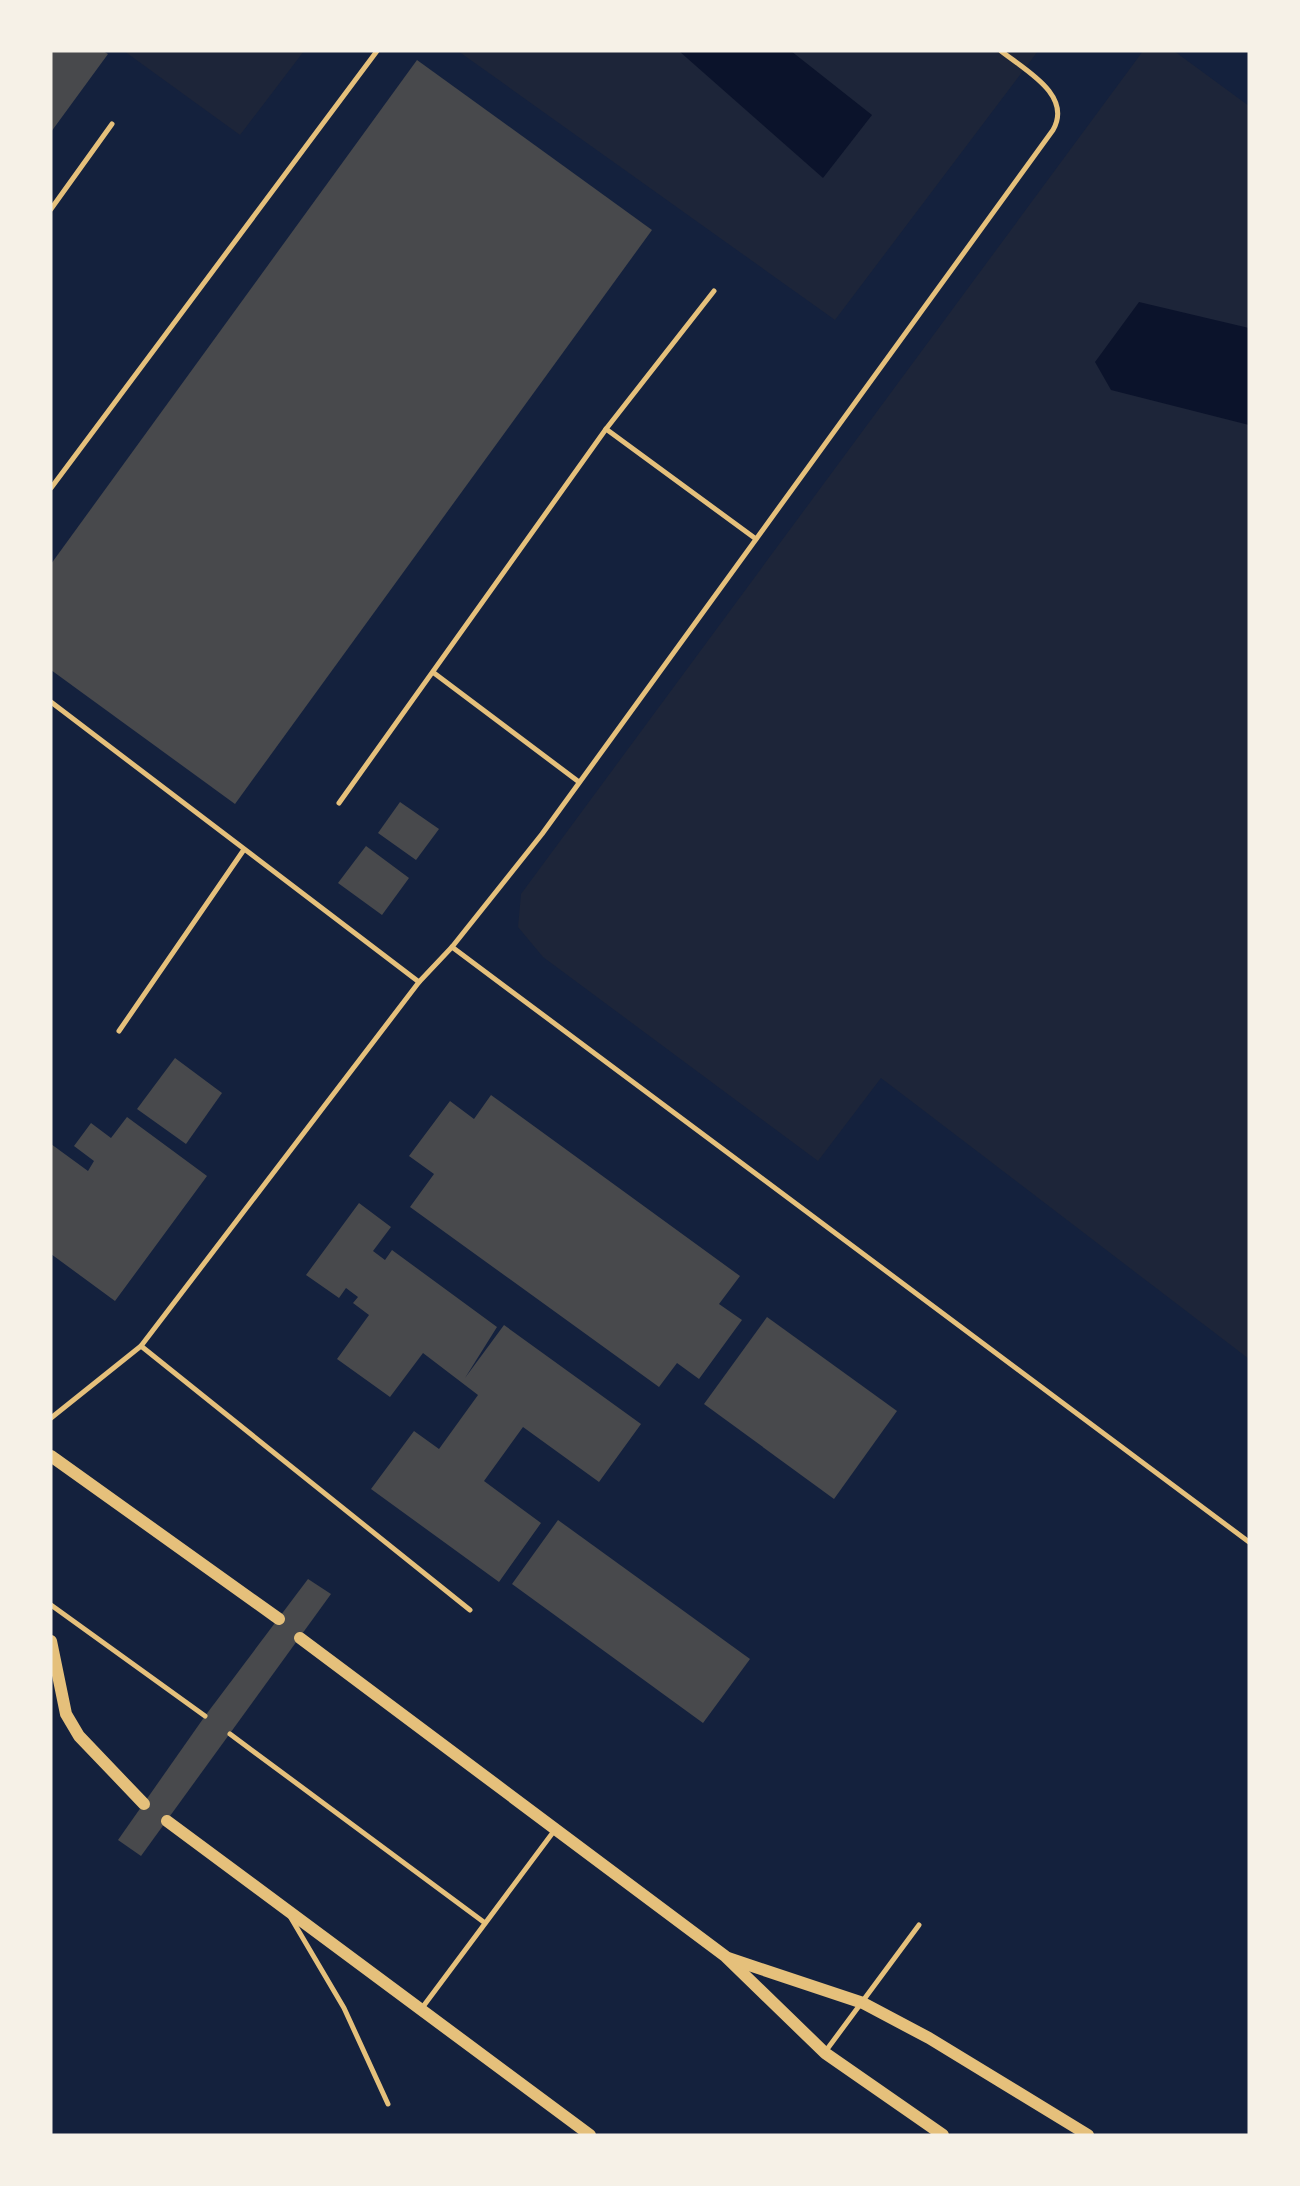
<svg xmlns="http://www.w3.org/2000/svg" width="1300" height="2186" font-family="'Fira Sans',sans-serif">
<rect width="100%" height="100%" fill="#14213d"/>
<g fill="#1d2539">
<polygon points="124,51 304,51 240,135"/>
<polygon points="458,51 1038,51 835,320"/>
<polygon points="1143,51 1174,51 1249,106 1249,1359 881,1078 818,1161 543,957 518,927 521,894"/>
</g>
<g fill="#0b132b">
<polygon points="679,51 791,51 872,115 823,178"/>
<polygon points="1139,302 1249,328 1249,425 1111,390 1095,362"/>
</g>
<g fill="#48494c">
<polygon points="51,51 103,51 108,54 51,132"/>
<polygon points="417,60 652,230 235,804 51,670 51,564"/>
<polygon points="400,802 439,829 416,860 378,833"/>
<polygon points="366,846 409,878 382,915 338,883"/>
<polygon points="175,1058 222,1093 186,1144 137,1109"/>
<polygon points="491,1095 740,1276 719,1304 742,1320 699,1379 677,1363 659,1387 410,1207 434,1174 409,1156 450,1101 474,1119"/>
<polygon points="127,1117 207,1176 115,1301 51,1254 51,1144 88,1171 94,1161 74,1146 91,1123 111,1138"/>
<polygon points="359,1203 391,1227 373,1251 385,1260 392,1250 497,1327 465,1378 504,1325 641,1424 599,1482 523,1427 484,1481 541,1523 499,1582 371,1489 414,1431 439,1449 478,1395 423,1353 390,1397 337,1359 369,1315 353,1303 358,1297 346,1288 339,1298 306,1275"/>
<polygon points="767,1317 897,1411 834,1499 704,1404"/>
<polygon points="558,1520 750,1659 703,1723 512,1584"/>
<polygon points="308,1579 331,1594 141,1856 118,1840 205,1716"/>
</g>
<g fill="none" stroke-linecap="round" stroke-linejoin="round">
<g stroke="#e5c07b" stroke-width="5">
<polyline points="51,209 112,124"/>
<polyline points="606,429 756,539"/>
<polyline points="51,488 377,51"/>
<polyline points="434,673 579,782"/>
<polyline points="51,702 419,982 141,1346 51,1418"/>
<polyline points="339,803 606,429 714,291"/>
<polyline points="452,947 1249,1542"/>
<path d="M419 982 452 947 542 834 1053 130C1073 95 1025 70 1001 51"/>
<polyline points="119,1031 243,851"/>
<polyline points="141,1346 470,1610"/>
<polyline points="51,1605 205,1716"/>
<polyline points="230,1734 485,1923"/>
<polyline points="291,1918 344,2008 388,2104"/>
<polyline points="422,2008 554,1831"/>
<polyline points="825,2052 919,1925"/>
</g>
<g stroke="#e5c07b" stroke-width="12">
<polyline points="51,1456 279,1619"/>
<polyline points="300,1638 725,1956 825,2053 943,2135"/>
<polyline points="51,1641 66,1714 79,1736 144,1804"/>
<polyline points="167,1821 590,2135"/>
<polyline points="728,1958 863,2003 929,2038 1088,2135"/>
</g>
</g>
<rect width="1300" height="2186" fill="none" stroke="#f6f1e7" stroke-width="105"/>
</svg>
